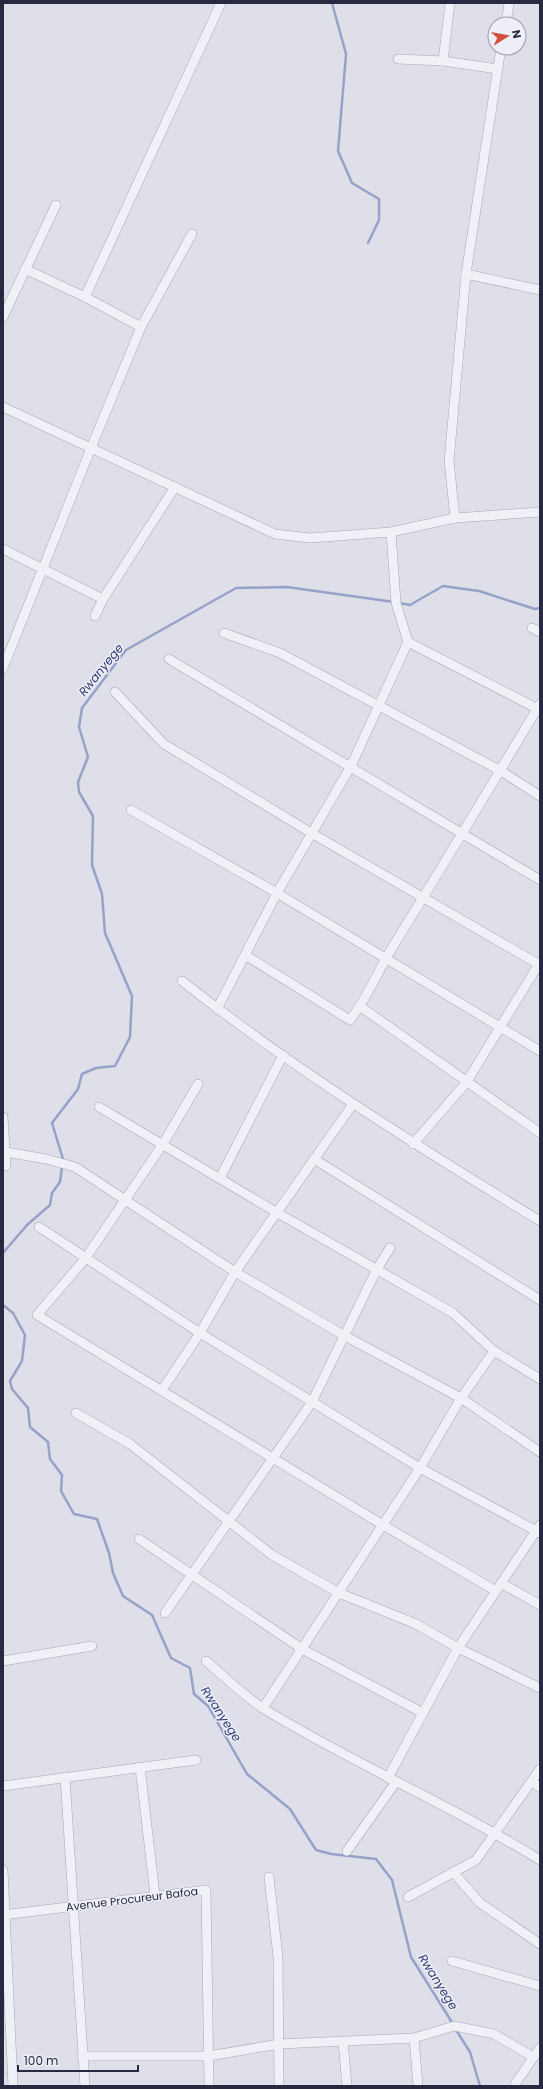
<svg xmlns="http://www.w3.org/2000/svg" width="543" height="2089" font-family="Poppins,sans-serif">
<rect width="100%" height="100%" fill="#dedfe8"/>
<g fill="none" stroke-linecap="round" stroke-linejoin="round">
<g stroke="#97a2ca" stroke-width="2.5">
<polyline points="332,3 346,54 338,151 352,183 379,199 379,220 368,243"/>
<polyline points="399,603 410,605 443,586 479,591 535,609 540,608"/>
<polyline points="3,1253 27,1225 50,1205 52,1193 60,1182 63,1159 52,1123 78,1089 82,1074 96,1068 115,1066 130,1037 132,996 105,933 102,894 92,865 93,816 79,792 78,782 88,757 79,727 82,708 126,650 236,588 287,587 394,602"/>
<polyline points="3,1305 13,1313 25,1335 22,1361 10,1381 12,1389 28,1408 30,1427 48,1442 50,1459 62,1475 61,1491 74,1514 97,1519 109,1553 113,1573 123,1596 152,1615 171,1658 190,1668 194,1694 208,1706 247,1774 290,1809 316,1850 331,1854 376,1859 392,1880 411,1957 453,2024"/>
<polyline points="456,2030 470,2052 480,2086"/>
</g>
<g stroke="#a7a8b5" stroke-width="10">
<g id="street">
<polyline points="506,24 509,3"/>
<polyline points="398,59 443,61 498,69"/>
<polyline points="443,61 450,3"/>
<polyline points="25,269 85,297 141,327"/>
<polyline points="466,274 540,290"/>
<polyline points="85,297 221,3"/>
<polyline points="3,317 56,205"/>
<polyline points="3,407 275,534 310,538 391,532 455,518 540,512"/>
<polyline points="455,518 449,461 466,274 501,48"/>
<polyline points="3,549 103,599"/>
<polyline points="95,616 103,599 175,487"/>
<polyline points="532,628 540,632"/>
<polyline points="224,633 280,653 501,771 540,796"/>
<polyline points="408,642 540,710"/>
<polyline points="169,659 540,880"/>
<polyline points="3,668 91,448 141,327 192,234"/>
<polyline points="115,692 164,744 313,834 540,965"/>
<polyline points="131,810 277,893 540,1051"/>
<path d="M245 955 350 1020C369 996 379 968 395 943 444 864 492 784 540 704"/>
<path d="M182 981C295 1070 417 1146 540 1221"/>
<polyline points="361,1007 540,1133"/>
<polyline points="217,1009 277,893 351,766 408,642 396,603 391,532"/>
<polyline points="198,1084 163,1144 85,1259 37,1315 383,1525 496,1591"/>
<polyline points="99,1107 276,1212 453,1313 494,1351 540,1379"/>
<polyline points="3,1117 6,1166"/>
<polyline points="413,1144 466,1083 540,962"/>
<polyline points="6,1152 46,1159 75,1167 235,1272 345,1336 461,1398 540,1452"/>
<polyline points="314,1159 540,1300"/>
<polyline points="220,1178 283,1055"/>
<polyline points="39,1227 200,1333 420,1468 540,1533"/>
<polyline points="162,1390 200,1333 235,1272 353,1104"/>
<polyline points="76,1413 130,1444 272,1555 339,1593 416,1624 458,1648 540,1688"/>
<polyline points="139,1539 302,1649 423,1713"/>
<polyline points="501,1583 540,1605"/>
<polyline points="165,1613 312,1402 377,1269 390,1248"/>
<polyline points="3,1661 92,1646"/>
<path d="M206 1661C225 1677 244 1696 264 1709 354 1764 451 1805 540 1860"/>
<polyline points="263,1708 420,1468 461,1398 494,1351"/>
<polyline points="140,1767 155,1895"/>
<polyline points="65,1777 85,2086"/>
<polyline points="388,1778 458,1648 540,1525"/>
<polyline points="531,1782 540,1787"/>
<polyline points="3,1786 196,1760"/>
<polyline points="347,1851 396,1782"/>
<polyline points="3,1870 13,2086"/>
<polyline points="453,1872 480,1903 540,1944"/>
<polyline points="269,1877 278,1957 279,2086"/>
<polyline points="408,1897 476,1860 540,1769"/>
<polyline points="3,1915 206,1890 209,2086"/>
<polyline points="452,1961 540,1986"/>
<polyline points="414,2038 418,2086"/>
<polyline points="343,2042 347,2086"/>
<polyline points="82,2056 209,2056 279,2044 414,2038 454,2026 494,2034 533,2057"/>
<polyline points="515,2084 540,2048"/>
</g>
</g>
<use href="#street" stroke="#f0f1f6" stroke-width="9"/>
</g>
<g text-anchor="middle" stroke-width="3" stroke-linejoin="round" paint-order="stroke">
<g font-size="11" fill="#26293f" stroke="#edeef6">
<text transform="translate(132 1899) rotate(-7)" y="4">Avenue Procureur Bafoa</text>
</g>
<g font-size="12" font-style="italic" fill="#2f3c74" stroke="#edeef6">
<text transform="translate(101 670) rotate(-51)" y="4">Rwanyege</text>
<text transform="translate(221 1714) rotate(57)" y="4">Rwanyege</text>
<text transform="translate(438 1982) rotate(58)" y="4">Rwanyege</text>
</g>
</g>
<rect width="543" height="2089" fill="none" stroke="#26293f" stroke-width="8"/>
<g transform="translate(507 36) rotate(79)"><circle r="19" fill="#edeef6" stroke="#9d9fad"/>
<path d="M0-3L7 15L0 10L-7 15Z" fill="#d24f3d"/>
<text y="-6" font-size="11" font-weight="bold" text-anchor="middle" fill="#26293f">N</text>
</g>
<path d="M18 2065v6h120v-6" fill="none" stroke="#26293f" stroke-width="2"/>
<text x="24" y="2065" font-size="12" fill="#26293f" stroke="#edeef6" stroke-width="3" paint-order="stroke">100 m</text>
</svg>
